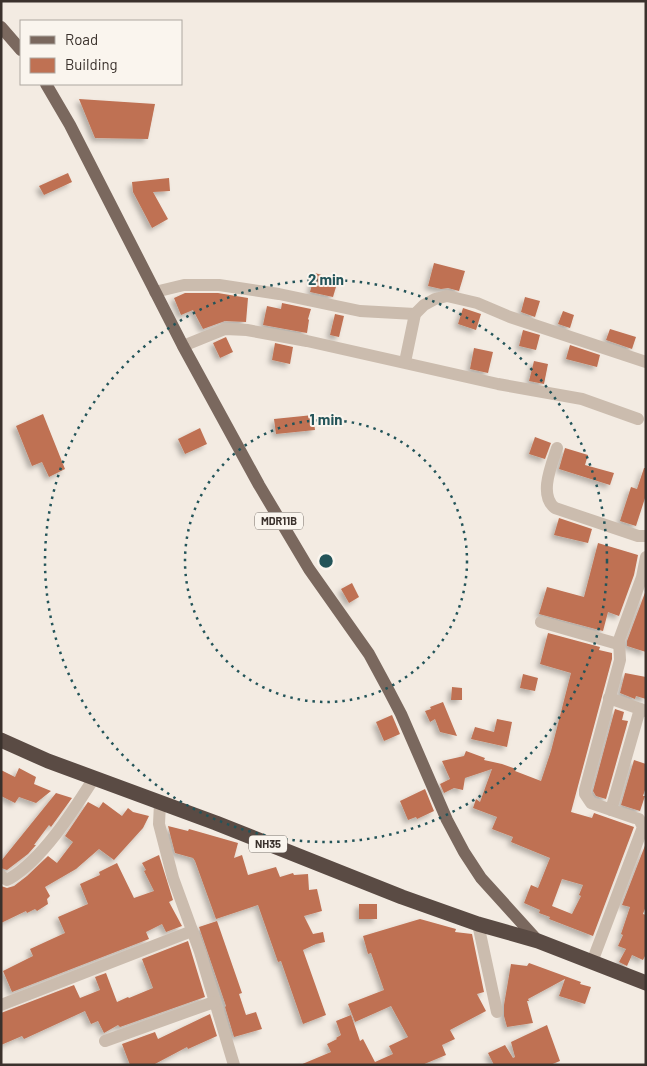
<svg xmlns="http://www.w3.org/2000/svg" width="647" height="1066" font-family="Barlow,sans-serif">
<defs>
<filter id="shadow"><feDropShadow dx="-3.5" dy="3.5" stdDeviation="2.5" flood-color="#0004"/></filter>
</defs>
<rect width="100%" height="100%" fill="#f3ebe2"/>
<g fill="#bf7153" fill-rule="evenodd" filter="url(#shadow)">
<polygon points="79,99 155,104 148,139 95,138"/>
<polygon points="68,173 72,182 44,195 39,186"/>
<polygon points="169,178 170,191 153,192 168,219 152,228 133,192 132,182"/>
<polygon points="434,263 465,271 459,291 448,288 441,289 428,286"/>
<polygon points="315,273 338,280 333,297 310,292"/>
<polygon points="185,293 218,293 248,298 246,322 225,321 203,329 193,310 181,315 174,298"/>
<polygon points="525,297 540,301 535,317 521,312"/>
<polygon points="282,303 311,309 308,319 309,320 307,333 263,325 267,306 281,309"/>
<polygon points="463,308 481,314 476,330 458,324"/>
<polygon points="563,311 574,315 570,328 558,324"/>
<polygon points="335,314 344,316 339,337 330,335"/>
<polygon points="610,329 636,337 632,349 606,340"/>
<polygon points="523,330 540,335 536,350 519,346"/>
<polygon points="226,337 233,352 220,358 213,343"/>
<polygon points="275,343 293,347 290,364 272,360"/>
<polygon points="570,345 600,355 597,367 566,359"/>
<polygon points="474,348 493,352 488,373 470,369"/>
<polygon points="534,361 548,364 544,384 529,381"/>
<polygon points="43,414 65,469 49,477 42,462 32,466 16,426"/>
<polygon points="313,415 315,430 276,434 274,419"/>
<polygon points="200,428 207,444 185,454 178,439"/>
<polygon points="535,437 551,443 545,459 529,454"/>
<polygon points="565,448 588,455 585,465 614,473 610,485 559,469"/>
<polygon points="644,468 646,468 646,495 636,526 620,521 631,487 637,489"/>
<polygon points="559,518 592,529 588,543 554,535"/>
<polygon points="598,543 638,555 634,575 619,616 608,612 603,631 539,614 547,587 584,597"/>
<polygon points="352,583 359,597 349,603 341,589"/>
<polygon points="646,590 646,652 627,646 627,641"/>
<path d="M548 633 600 647 599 650 612 653V659L571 812 592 818 594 813 634 827 593 936 549 919 550 917 539 913 540 910 524 903 531 885 538 888 550 858 511 842 513 837 492 829 497 817 473 808 476 799 480 802 492 769 465 778 463 790 454 788 444 793 440 784 450 779 442 761 464 756 466 751 485 758 484 760 502 764 516 769 515 771 541 781 551 751 571 673 540 664ZM562 879 583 885 579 895 581 896 572 914 552 906Z"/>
<polygon points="625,673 646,677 646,699 636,696 635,699 620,693"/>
<polygon points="523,674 538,678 535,691 520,688"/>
<polygon points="452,687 462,688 462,700 451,700"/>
<polygon points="443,702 457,736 440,732 435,719 430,722 425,711 431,709 430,707"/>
<polygon points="615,709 624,712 622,720 628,721 606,799 596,796 593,791"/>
<polygon points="392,715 400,734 384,741 376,722"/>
<polygon points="497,719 512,722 507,747 471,739 475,727 494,732"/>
<polygon points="634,760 646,764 646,787 643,796 645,796 640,811 621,805"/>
<polygon points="19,768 36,777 34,784 51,791 36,803 19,797 15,803 1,796 1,770 15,777"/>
<polygon points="425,789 434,811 417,819 416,817 408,820 400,801"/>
<polygon points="56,793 72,798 51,827 49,825 34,845 36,845 28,854 7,870 1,868 1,861"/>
<polygon points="88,802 99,808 103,802 122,816 128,808 133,812 149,816 143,828 114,860 99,849 76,869 45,887 50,896 47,899 48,904 37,911 35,909 27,913 26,911 1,923 1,886 7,888 14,886 27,876 48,856 57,863 73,842 65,836"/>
<polygon points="168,826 188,831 189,829 238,843 234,858 242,855 248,875 276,867 280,877 293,873 294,875 308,874 309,890 317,889 322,911 304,916 313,934 323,932 325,942 316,944 303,950 326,1015 303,1024 281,961 278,962 258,905 216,919 195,861 193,858 175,853"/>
<polygon points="646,843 646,906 643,914 646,915 646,954 643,960 632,955 627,966 619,962 626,949 618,946 623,935 621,934 630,907 622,905"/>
<polygon points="159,855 173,900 169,902 182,926 166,932 162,924 146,932 149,939 12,992 3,971 33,956 30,949 65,933 58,917 88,904 80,884 100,875 99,872 117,863 134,898 154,891 144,871 146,870 142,863"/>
<rect x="359" y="904" width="18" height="15"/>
<polygon points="420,919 456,929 455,932 472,934 484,992 477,994 486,1011 450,1030 455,1039 442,1045 446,1055 422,1065 300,1065 331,1052 327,1044 337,1039 336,1038 341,1035 336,1021 351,1015 360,1041 363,1039 375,1062 393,1054 389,1046 408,1037 391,1006 355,1022 348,1004 384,990 371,953 368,954 363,936"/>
<polygon points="217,921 242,993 239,994 246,1015 256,1012 262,1029 234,1037 225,1007 226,1006 199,927"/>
<polygon points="188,941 205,997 120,1027 118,1025 104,1033 98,1021 91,1024 85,1011 24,1039 22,1036 1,1045 1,1013 74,985 80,998 100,990 95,977 106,973 117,1002 128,997 129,998 153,988 142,959"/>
<polygon points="529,963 581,982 580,984 591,987 585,1004 559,996 565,979 528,999 529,1001 527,1001 533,1023 507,1027 504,1016 504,1005 511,964 527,966"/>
<polygon points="210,1014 217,1036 188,1049 187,1047 153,1065 130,1065 122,1044 155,1032 158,1039"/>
<polygon points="547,1025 560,1061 550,1065 494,1065 488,1053 505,1045 513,1058 515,1057 511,1042"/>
</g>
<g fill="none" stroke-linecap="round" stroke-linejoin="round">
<g stroke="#cbbcae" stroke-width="12">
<polyline points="155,292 184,285 219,285 279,294 360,311 415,314"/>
<polyline points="183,346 225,329 247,330 307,341 498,384 582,399 638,419"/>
<polyline points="405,362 415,314 424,305 435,299 447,296 477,303 510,317 646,362"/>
<path d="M557 448C552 464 538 495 555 508L638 536H646"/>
<polyline points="541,622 618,644"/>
<polyline points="609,698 646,711"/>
<polyline points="160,803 159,824 173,878 200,952 234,1065"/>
<polyline points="611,810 640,709"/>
<path d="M1 876 7 880 9 879C43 859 73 811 94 778"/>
<polyline points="478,924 497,1012"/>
<polyline points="592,962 643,827 639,819 635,818 591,803 585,794 585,790 620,660 619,640 642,577 646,557"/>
<polyline points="1,1005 192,931"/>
<polyline points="105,1041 214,1002"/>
</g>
<g stroke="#7a685e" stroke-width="12">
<polyline points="1,27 21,50"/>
<polyline points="46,84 70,125 183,346 259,485 309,569 369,654 389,691 401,714 447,820 464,852 481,878 538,941"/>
</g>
<polyline stroke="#5a4b44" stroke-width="15" points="1,740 48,761 216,823 402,897 478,924 538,941 646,983"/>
</g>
<g fill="none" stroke="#235459" stroke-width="2.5" stroke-dasharray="2.5 5">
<circle cx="326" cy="561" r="141"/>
<circle cx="326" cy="561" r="281"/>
</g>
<g text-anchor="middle" stroke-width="4" stroke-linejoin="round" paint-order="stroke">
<g fill="#faf5ee" stroke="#746c66" stroke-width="1">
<rect x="255" y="512.5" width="48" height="17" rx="4"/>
<rect x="249" y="835.5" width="38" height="17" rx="4"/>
</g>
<g font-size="11" font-weight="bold" fill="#3a312c">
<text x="279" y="525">MDR11B</text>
<text x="268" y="848">NH35</text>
</g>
</g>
<circle cx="326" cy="561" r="8" fill="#235459" stroke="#faf5ee" stroke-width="2.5"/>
<g font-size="15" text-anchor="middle" font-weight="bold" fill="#235459" stroke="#faf5ee" stroke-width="4" stroke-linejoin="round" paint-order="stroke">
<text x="326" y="285">2 min</text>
<text x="326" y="425">1 min</text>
</g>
<rect width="647" height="1066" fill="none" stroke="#3a312c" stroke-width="5"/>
<rect x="20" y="20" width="162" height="65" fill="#faf5ee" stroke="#ada7a0"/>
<rect x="30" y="36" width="25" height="8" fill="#7a685e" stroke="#ada7a0"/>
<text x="65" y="45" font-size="15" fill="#3a312c">Road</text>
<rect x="30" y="58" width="25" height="15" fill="#bf7153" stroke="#ada7a0"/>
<text x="65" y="70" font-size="15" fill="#3a312c">Building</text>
</svg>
